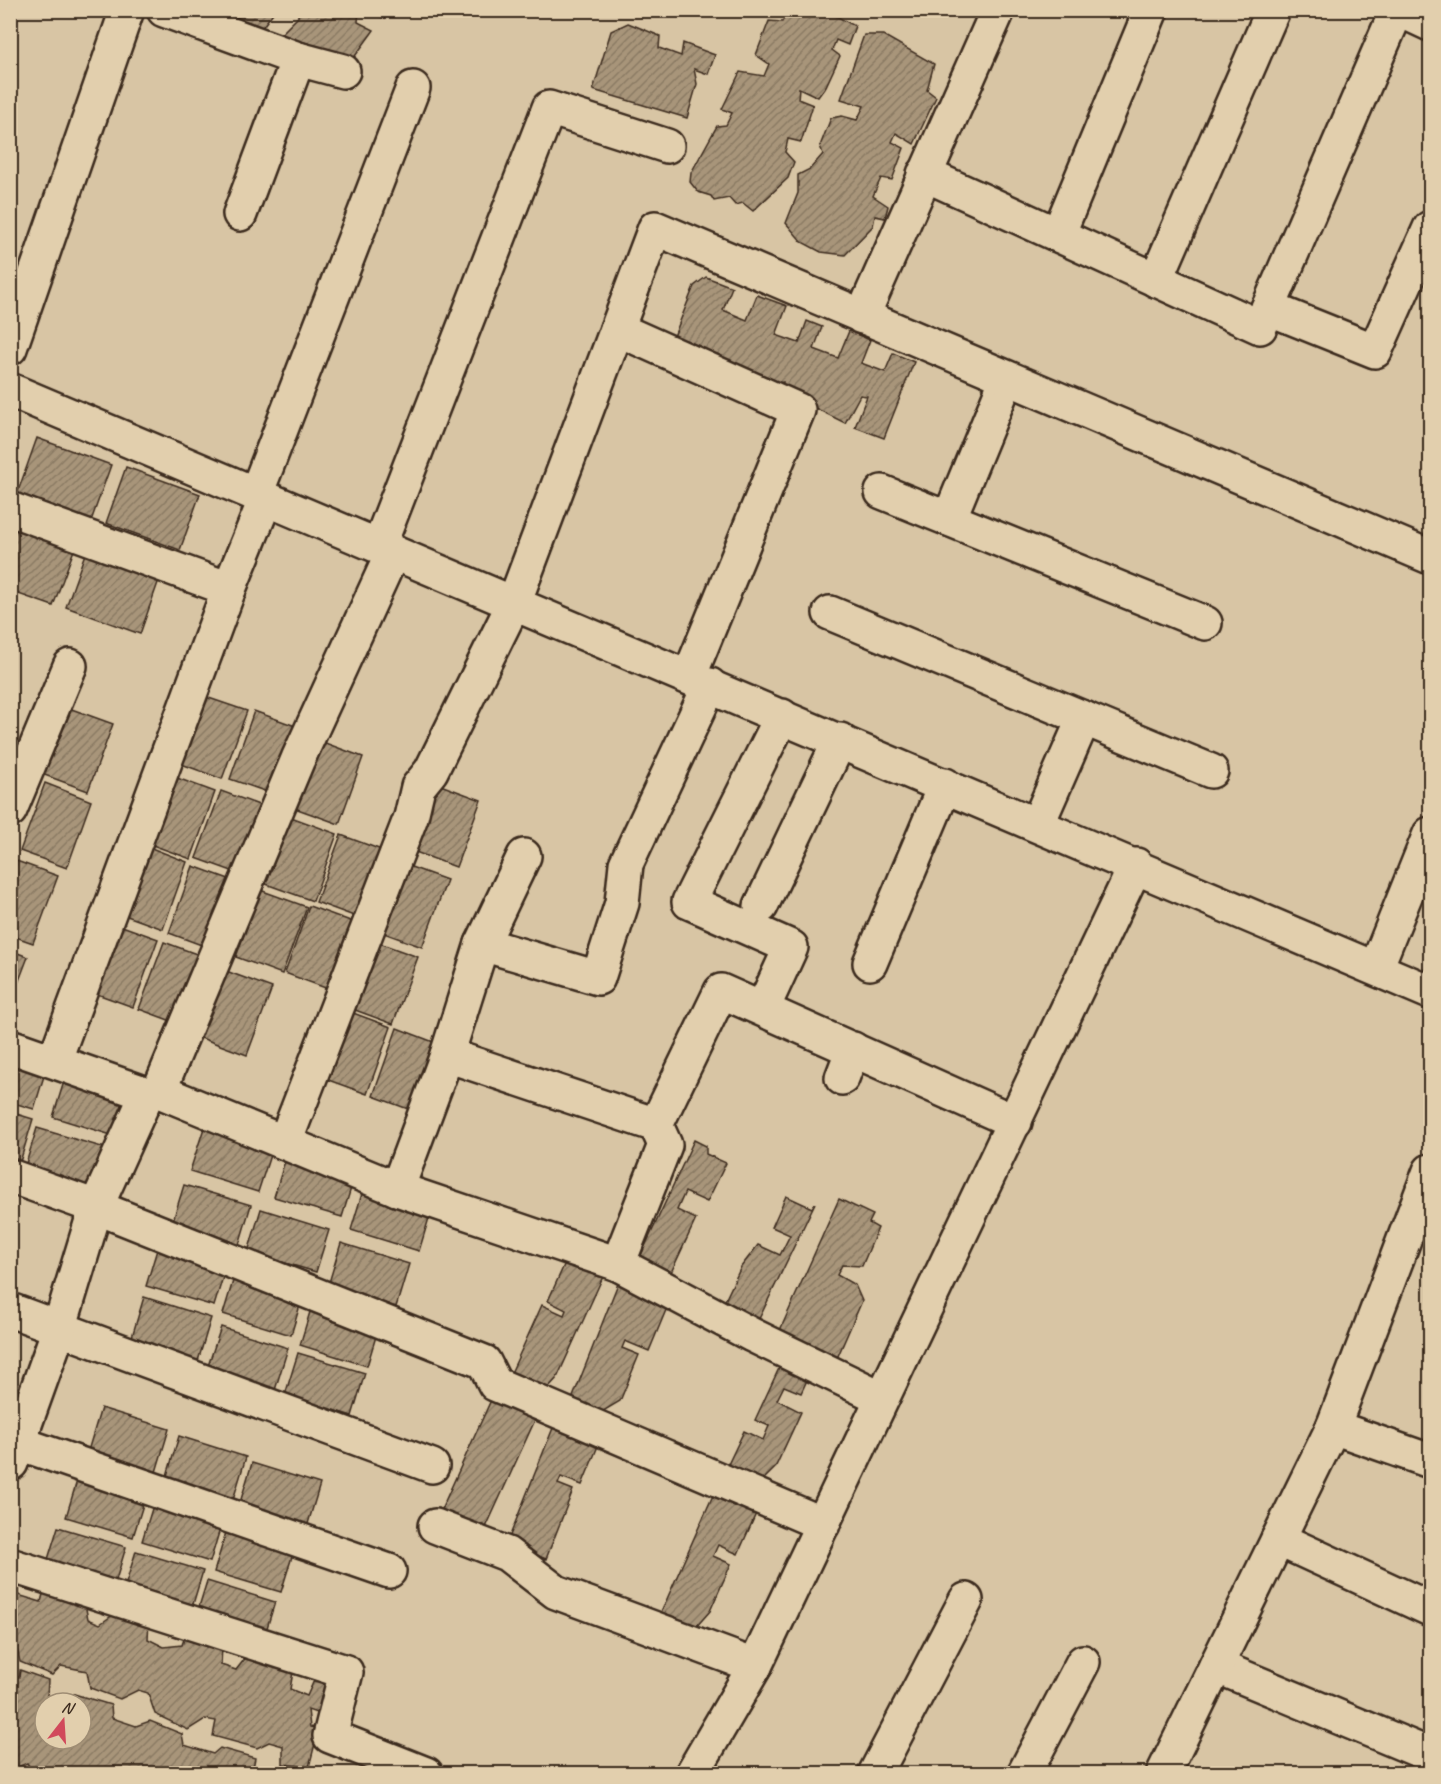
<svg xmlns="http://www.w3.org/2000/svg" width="1441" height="1784" font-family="Caveat,sans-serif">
<defs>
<pattern id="building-hatch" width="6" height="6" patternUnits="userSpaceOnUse" patternTransform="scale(1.5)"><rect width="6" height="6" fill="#a8957a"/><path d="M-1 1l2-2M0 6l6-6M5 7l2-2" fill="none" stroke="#8a7a63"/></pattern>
</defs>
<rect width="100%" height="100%" fill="#d8c5a4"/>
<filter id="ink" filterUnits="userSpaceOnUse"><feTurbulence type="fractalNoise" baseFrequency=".0167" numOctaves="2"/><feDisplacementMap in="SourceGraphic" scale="12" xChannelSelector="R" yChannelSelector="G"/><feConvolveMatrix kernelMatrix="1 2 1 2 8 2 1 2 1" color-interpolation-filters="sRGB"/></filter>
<g filter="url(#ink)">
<g fill="url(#building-hatch)" stroke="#3b2a1e" stroke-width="1.5">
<polygon points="228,10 275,10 259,32 238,24 236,11"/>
<polygon points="298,10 359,10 358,22 374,30 350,63 279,36 298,17"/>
<polygon points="362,10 386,10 384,18"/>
<polygon points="788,10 825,10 855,26 848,45 836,40 832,50 840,56 826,86 818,97 799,88 798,99 813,105 801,142 788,139 785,152 794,162 788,178 753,211 743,203 735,205 729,198 714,201 711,196 698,192 690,182 691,173 717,126 726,125 732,113 722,109 740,72 764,76 769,64 756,55 769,21 782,22"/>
<polygon points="628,23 660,36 659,48 681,56 683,43 715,55 708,74 694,69 697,84 687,118 593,90 611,31"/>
<polygon points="864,35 883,35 934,64 927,90 936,97 914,144 896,133 892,142 904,148 892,180 881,178 873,196 888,206 885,218 875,216 873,226 845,255 821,252 802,242 786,223 798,193 798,175 810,169 823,154 820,146 831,118 842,116 857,120 864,106 841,99"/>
<polygon points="706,277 732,287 723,310 747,320 757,295 787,306 776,335 799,343 807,321 822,327 814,349 838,358 849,331 870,340 861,363 885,372 893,353 914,362 884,438 855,427 867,396 860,395 845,423 783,392 783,382 766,386 673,339 694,286"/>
<polygon points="37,438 111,465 91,521 17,494"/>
<polygon points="126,467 200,494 180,550 106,523"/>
<polygon points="10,527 74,550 53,606 10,591"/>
<polygon points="86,551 160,577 140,634 66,607"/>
<polygon points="200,695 247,711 222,779 176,762"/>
<polygon points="66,707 113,724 88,791 42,774"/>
<polygon points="254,711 301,728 276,795 230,779"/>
<polygon points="317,740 363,757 339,824 292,807"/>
<polygon points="169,775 215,792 191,859 144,842"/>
<polygon points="45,783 91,801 67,868 20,851"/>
<polygon points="435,783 481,800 456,867 410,850"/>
<polygon points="221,791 267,808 243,875 196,858"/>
<polygon points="291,817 337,834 313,901 266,884"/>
<polygon points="341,835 387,852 362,919 316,902"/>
<polygon points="141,844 187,862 163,929 116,912"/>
<polygon points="11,859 58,876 33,943 10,935"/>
<polygon points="400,863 447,880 422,947 376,930"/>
<polygon points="193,866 240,883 215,950 169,933"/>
<polygon points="260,890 307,907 282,974 236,957"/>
<polygon points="309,906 356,923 331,990 285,973"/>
<polygon points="111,922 158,939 133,1007 86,990"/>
<polygon points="371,940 418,957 393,1024 347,1007"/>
<polygon points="164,942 210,959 185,1026 139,1009"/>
<polygon points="10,950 28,957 10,1004"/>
<polygon points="226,971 272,988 247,1055 201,1038"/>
<polygon points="345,1010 391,1027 367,1094 320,1077"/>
<polygon points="397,1028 444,1046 419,1113 373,1096"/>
<polygon points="10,1055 47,1066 34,1109 10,1102"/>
<polygon points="66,1075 134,1095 121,1138 53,1117"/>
<polygon points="10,1112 33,1119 20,1162 10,1159"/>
<polygon points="37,1128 105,1148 92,1191 24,1170"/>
<polygon points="204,1128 272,1149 258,1192 190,1171"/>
<polygon points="694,1140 706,1146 706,1154 726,1163 707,1202 685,1192 677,1210 696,1219 667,1281 636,1266"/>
<polygon points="287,1154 355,1175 342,1217 274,1197"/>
<polygon points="184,1185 251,1205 238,1248 171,1227"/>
<polygon points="364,1187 432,1208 419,1251 351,1230"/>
<polygon points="786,1196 812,1208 815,1203 757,1323 722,1307 741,1267 758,1245 780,1255 790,1235 772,1227"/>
<polygon points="839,1199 873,1215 869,1223 878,1228 862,1266 842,1265 837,1275 855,1285 862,1301 834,1365 776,1339"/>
<polygon points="261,1209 329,1230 316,1272 248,1252"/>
<polygon points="159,1243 227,1264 214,1306 146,1286"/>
<polygon points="341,1243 409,1264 396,1307 328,1286"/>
<polygon points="569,1254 606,1270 557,1378 547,1389 511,1373 542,1305 564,1315 566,1310 548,1301"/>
<polygon points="236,1271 304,1292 291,1335 223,1314"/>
<polygon points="621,1276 671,1298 649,1351 625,1341 622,1348 639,1355 620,1401 600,1413 571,1402"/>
<polygon points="144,1297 211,1318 198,1361 131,1340"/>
<polygon points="313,1302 380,1323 367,1366 300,1345"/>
<polygon points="221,1327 288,1348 275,1390 207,1369"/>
<polygon points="298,1353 365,1373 352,1416 285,1395"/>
<polygon points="781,1364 809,1376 801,1393 784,1386 777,1400 801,1412 775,1468 761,1482 723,1475 744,1431 763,1440 769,1426 755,1420"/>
<polygon points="496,1389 540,1409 483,1534 455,1528 442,1508"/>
<polygon points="101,1408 169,1429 156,1472 88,1451"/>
<polygon points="555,1423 600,1441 582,1485 561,1477 558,1484 573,1490 546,1559 507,1543"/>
<polygon points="179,1436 246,1457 233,1500 166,1479"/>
<polygon points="252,1463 320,1484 307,1527 239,1506"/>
<polygon points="79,1474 146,1495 133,1537 66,1517"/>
<polygon points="718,1484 758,1509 738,1554 718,1545 713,1556 731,1564 710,1611 696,1627 659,1617"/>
<polygon points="155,1499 223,1519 210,1562 142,1541"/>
<polygon points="58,1527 126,1547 113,1590 45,1569"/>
<polygon points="227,1529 294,1550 281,1592 214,1572"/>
<polygon points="136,1551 203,1571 190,1614 123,1593"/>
<polygon points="10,1578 18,1579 18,1595 41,1602 44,1590 84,1599 88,1619 100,1624 120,1610 149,1619 148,1639 164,1647 182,1645 185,1636 222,1646 221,1665 236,1670 251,1651 293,1672 290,1689 307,1696 315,1678 334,1681 328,1717 308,1710 310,1727 319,1728 309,1767 283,1764 283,1746 269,1742 257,1748 213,1736 216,1721 205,1719 188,1730 155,1714 148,1693 138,1690 120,1699 90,1688 87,1671 61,1666 52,1675 20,1662 16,1645 10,1644"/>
<polygon points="207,1581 275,1602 262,1644 194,1623"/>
<polygon points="20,1670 48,1680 47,1699 60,1703 45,1703 45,1739 81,1739 81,1703 71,1703 74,1694 111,1705 112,1718 136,1726 150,1721 182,1734 184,1745 213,1754 220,1748 255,1758 253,1768 270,1774 34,1774 27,1763 10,1771 10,1685 13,1677 19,1677"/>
</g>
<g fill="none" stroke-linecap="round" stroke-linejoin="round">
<g stroke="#3b2a1e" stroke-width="38">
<g id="street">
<polyline points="164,10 298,59 240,214"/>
<polyline points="298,59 343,71"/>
<polyline points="924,174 1260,327 1397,10"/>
<polyline points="1058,235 1151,10"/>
<polyline points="1156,280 1273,10"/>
<polyline points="1268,308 1375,351 1430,228"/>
<polyline points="862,317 998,10"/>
<polyline points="617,329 798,410 689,677"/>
<polyline points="882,492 1205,623"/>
<polyline points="256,494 413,88"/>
<polyline points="10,509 229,589"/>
<polyline points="949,519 1007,378"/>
<polyline points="379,546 549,108 667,146"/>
<polyline points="830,613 1211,771"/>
<polyline points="10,810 70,666"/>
<polyline points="1038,823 1084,718"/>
<polyline points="761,906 840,740"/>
<polyline points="482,944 598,978 622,903 626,864 710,685"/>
<polyline points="870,963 945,785"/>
<polyline points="1376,968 1430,834"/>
<polyline points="763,1008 791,947 689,902 782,716"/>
<polyline points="10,1046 147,1094 159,1091 397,1189 618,1264 752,1335 882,1398"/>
<polyline points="447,1055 656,1125"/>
<polyline points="55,1059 229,589 266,498"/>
<polyline points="842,1078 853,1049"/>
<polyline points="159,1091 298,759 393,552"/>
<polyline points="285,1142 411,817 418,787 431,771 514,603 655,228 1430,557"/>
<polyline points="10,1176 96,1207 484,1362 495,1384 823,1524"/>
<polyline points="397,1189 447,1055 482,944 524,856"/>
<polyline points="618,1264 665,1145 656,1125 721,991 1015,1122"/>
<polyline points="10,1310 432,1466"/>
<polyline points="1333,1427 1430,1461"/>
<polyline points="10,1440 389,1571"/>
<polyline points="11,1463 59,1329 96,1207 147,1094"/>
<polyline points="435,1526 507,1554 556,1592 755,1666"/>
<polyline points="1278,1539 1430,1609"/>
<polyline points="10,1565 346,1672 330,1736 426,1774"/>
<polyline points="1216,1666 1430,1755"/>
<polyline points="692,1774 755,1666 1136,865"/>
<polyline points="875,1774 966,1600"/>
<polyline points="1024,1774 1083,1662"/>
<polyline points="1163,1774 1333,1427 1430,1171"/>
</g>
</g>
<g stroke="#3b2a1e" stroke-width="38">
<g id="secondary">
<polyline points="1400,10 1430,24"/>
<polyline points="10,348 127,10"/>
<polyline points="10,390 1430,992"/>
</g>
</g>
<use href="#street" stroke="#e2cfad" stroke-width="33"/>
<use href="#secondary" stroke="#e2cfad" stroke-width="33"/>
<polyline stroke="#3b2a1e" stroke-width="4.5" points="10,16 13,10"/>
</g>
</g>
<rect width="1441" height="1784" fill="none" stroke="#e2cfad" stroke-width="36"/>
<rect x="18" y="18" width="1405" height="1748" fill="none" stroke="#3b2a1e" stroke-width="2" filter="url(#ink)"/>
<g transform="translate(63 1721) rotate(17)"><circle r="28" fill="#e2cfad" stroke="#9f8d74" stroke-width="1.5"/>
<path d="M0-4.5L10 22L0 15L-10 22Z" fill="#d1495b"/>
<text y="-9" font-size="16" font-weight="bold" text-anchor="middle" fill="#3b2a1e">N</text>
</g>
</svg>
